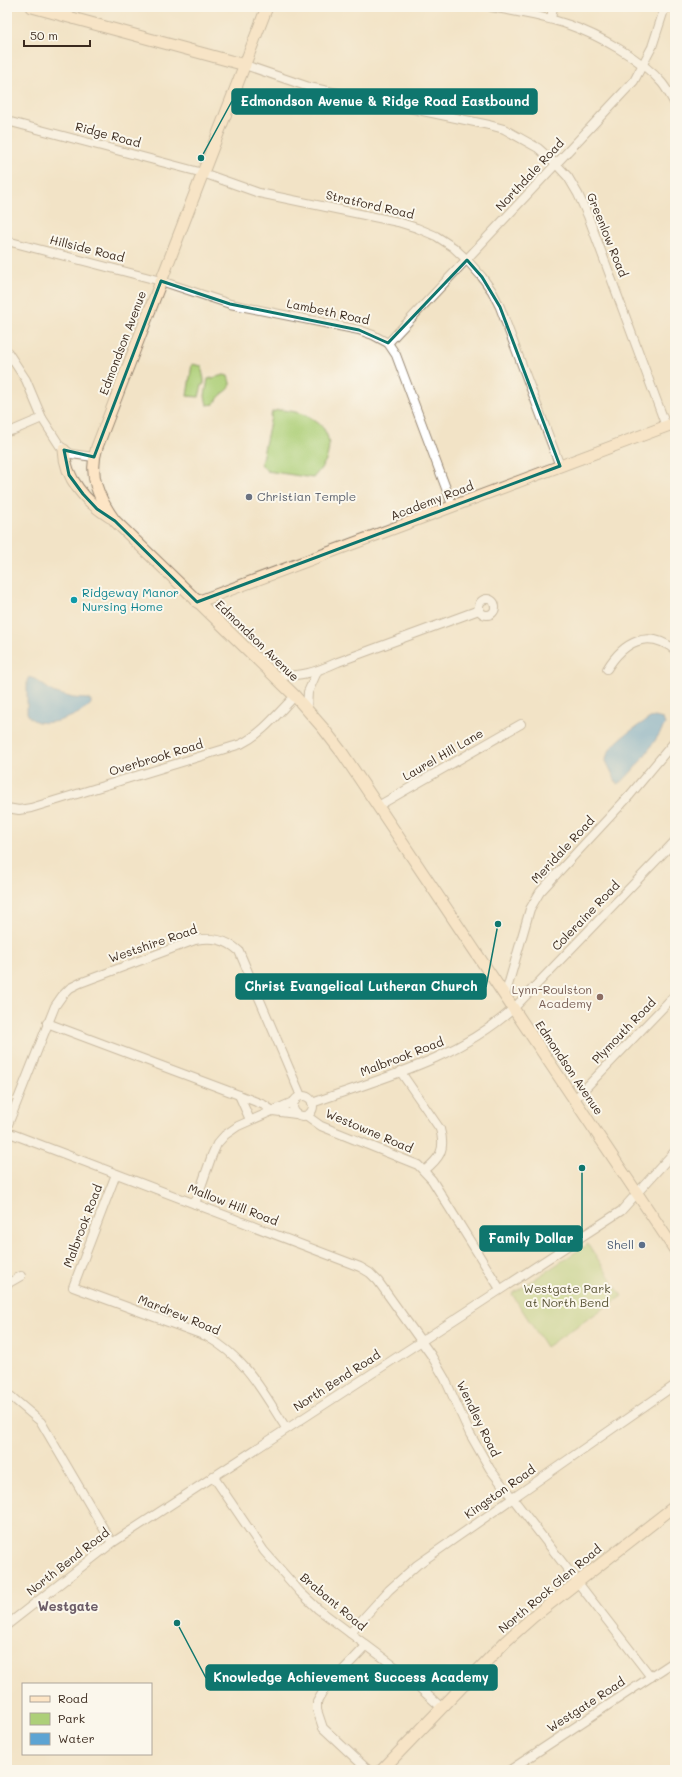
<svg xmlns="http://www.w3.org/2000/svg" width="682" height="1777" font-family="Mali,sans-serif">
<rect width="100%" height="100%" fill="#fbf7ec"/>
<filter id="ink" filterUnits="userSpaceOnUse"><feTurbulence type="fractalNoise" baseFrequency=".025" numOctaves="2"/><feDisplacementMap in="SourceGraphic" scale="8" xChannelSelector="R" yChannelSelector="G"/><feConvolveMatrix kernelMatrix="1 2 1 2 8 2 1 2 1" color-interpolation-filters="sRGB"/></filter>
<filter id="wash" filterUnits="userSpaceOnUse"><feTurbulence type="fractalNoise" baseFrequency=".012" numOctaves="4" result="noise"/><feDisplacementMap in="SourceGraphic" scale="16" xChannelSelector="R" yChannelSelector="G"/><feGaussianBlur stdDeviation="0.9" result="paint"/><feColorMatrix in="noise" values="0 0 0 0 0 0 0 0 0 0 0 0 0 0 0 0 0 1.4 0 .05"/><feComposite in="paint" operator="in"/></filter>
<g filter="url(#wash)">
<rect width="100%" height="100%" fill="#f2e3c6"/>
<g fill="#adcf78" stroke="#747c4b">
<path d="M192 364 202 366C201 373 205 377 204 384L202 385 199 397 187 396Z"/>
<path d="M224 375 228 376C233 390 229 388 220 396 218 398 217 401 214 404L207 405 205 396 208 379Z"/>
<path d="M278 410C304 410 337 424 327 457 325 464 318 472 313 478L267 471 261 464 272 412Z"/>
<polygon points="588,1244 622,1296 546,1347 512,1294"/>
</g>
<g fill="#5da4d3" stroke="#4c6778">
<path d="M29 677 35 679 53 692 73 698 88 699 91 701V704C81 716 35 734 27 713V680Z"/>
<path d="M655 717 663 719 665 724C658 738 630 779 617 784L606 761C606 744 637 727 650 718Z"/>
</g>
</g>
<g filter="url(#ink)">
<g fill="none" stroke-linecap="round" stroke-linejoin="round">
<g stroke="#968672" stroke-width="10">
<g id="street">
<path d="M491 7C517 12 544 16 569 25 598 35 642 59 662 83 667 89 671 97 675 104"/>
<polyline points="551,19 553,7"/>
<polyline points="245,65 309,87 489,125 504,129 538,148 556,164 568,177 578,194 588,216 666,426"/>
<polyline points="7,121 203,173 259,193 398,222 417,228 436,236 453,247 467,260 482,277 492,291 500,307 560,466"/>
<polyline points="7,241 161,281 230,304 359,330 373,335 388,343 396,355 453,507"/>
<polyline points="388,343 634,81 652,47 665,7"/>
<polyline points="7,351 26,380 42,418 60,446 71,454 94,457"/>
<polyline points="7,432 14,430 42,418"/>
<circle cx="487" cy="607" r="8"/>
<path d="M607 669C623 643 647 628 675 650"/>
<path d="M275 676C302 676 314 673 338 662L479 610"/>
<polyline points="307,709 308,692 317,672"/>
<polyline points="378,806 521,724"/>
<path d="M7 808 19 810 31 808 241 744C263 733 278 713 295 696"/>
<polyline points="505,996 530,909 540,892 630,795 675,741"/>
<polyline points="47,1023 239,1095 264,1105 273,1111 296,1114"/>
<path d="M400 1071 440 1129C446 1150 440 1158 424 1171"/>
<polyline points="239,1095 250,1120"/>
<circle cx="303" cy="1106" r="10"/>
<polyline points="574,1100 675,995"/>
<path d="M312 1103C382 1078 458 1059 514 1008L675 841"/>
<polyline points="307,1116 321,1126 418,1165 432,1180 500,1289"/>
<path d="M7 1127 55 1006 62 996 70 988 80 983 195 940C212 937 226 939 239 951L301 1096"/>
<polyline points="7,1132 360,1267 370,1273 378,1281 431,1355 445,1379 470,1434 490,1469 651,1677"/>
<path d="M116 1174 73 1287 206 1336C247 1359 262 1391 286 1428"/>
<polyline points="195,1204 212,1155 217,1144 225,1135 238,1126 295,1101"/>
<polyline points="7,1284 21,1276"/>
<polyline points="7,1393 41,1422 112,1543"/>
<polyline points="213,1476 264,1551 300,1592 318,1609 402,1672 442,1708"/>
<polyline points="7,1625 112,1543 621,1211 675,1151"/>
<polyline points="350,1633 389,1590 417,1565 675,1385"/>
<polyline points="366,1646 324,1690 317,1702 317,1710 323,1728 368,1770"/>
<polyline points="510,1770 675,1661"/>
</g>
</g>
<g stroke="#968672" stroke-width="13">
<g id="secondary">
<polyline points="32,7 245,65"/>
<path d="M267 7 97 447C88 475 98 498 115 521L295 696 323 728 343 754 675 1250"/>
<path d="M64 450C65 479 86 502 110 517"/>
<polyline points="197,602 675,423"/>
<polyline points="382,1770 506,1641 533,1617 675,1506"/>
</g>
</g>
<use href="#street" stroke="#fff" stroke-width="8"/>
<use href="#secondary" stroke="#fde5c5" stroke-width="11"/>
</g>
</g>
<path d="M0 0H682V1777H0ZM467 260 482 277 500 307 560 466 197 602 115 521 97 509 83 494 69 475 64 450 94 457 161 281 230 304 359 330 388 343Z" fill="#f2e3c6" fill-opacity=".55" fill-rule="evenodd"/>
<path fill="none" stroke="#0f766e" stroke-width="3" stroke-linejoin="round" d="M467 260 482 277 500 307 560 466 197 602 115 521 97 509 83 494 69 475 64 450 94 457 161 281 230 304 359 330 388 343Z"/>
<circle fill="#6b7280" stroke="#fbf7ec" stroke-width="1.5" cx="249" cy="497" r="4"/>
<circle fill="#0f9aa8" stroke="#fbf7ec" stroke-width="1.5" cx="74" cy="600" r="4"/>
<circle fill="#8d6e63" stroke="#fbf7ec" stroke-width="1.5" cx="600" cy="997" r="4"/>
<circle fill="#5c6f8a" stroke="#fbf7ec" stroke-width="1.5" cx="642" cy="1245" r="4"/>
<g text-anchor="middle" stroke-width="4" stroke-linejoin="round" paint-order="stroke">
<g font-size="12" fill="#3b2a1e" stroke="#fbf7ec">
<text transform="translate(108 135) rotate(15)" y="4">Ridge Road</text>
<text transform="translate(530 175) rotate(-47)" y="4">Northdale Road</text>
<text transform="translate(370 205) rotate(13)" y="4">Stratford Road</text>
<text transform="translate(607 235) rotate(68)" y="4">Greenlow Road</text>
<text transform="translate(87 249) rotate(14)" y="4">Hillside Road</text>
<text transform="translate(328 312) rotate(12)" y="4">Lambeth Road</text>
<text transform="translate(123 343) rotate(-69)" y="4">Edmondson Avenue</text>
<text transform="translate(432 501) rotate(-21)" y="4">Academy Road</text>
<text transform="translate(257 641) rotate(44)" y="4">Edmondson Avenue</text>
<text transform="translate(443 755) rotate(-30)" y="4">Laurel Hill Lane</text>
<text transform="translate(156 758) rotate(-17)" y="4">Overbrook Road</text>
<text transform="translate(563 850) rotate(-47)" y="4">Meridale Road</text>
<text transform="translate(586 916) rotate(-46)" y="4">Coleraine Road</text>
<text transform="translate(153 944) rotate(-19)" y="4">Westshire Road</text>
<text transform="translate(624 1031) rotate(-46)" y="4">Plymouth Road</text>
<text transform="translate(402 1057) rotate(-21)" y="4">Malbrook Road</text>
<text transform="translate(569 1068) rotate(56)" y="4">Edmondson Avenue</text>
<text transform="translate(369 1131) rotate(23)" y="4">Westowne Road</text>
<text transform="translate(233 1205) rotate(21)" y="4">Mallow Hill Road</text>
<text transform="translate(83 1226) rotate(-69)" y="4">Malbrook Road</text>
<text transform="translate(179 1315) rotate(22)" y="4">Mardrew Road</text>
<text transform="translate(337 1381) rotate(-33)" y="4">North Bend Road</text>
<text transform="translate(478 1419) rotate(64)" y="4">Wendley Road</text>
<text transform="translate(500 1492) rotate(-35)" y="4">Kingston Road</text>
<text transform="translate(68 1562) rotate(-38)" y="4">North Bend Road</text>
<text transform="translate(550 1589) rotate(-40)" y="4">North Rock Glen Road</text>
<text transform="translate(333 1602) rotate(40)" y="4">Brabant Road</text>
<text transform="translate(586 1705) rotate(-33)" y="4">Westgate Road</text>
</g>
<g font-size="12" fill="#5b616d" stroke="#fbf7ec" text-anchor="start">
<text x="257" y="501">Christian Temple</text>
</g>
<g font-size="12" fill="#0d838f" stroke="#fbf7ec" text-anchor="start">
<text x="82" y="597">Ridgeway Manor<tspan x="82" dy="14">Nursing Home</tspan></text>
</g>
<g font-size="12" fill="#785e54" stroke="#fbf7ec" text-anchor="end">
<text x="592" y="994">Lynn-Roulston<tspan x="592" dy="14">Academy</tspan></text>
</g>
<g font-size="12" fill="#4e5e75" stroke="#fbf7ec" text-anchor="end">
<text x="634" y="1249">Shell</text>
</g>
<g font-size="12" fill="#585334" stroke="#fbf7ec">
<text x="567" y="1293">Westgate Park<tspan x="567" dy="14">at North Bend</tspan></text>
</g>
<g font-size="13" font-weight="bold" fill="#6b5c67" stroke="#fbf7ec">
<text x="68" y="1611">Westgate</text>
</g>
</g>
<path fill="none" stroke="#0f766e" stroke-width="1.5" d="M201 158L232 101M498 924L486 987M582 1168L582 1238M177 1623L206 1678"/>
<g fill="#0f766e" stroke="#fbf7ec" stroke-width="1.5">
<circle cx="201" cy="158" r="4"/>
<circle cx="498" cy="924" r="4"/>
<circle cx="582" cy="1168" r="4"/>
<circle cx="177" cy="1623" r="4"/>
</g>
<g fill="#0f766e" stroke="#0f766e" stroke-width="1.5">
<rect x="232" y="89" width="305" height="25" rx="4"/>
<rect x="236" y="974" width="250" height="25" rx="4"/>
<rect x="480" y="1226" width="102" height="25" rx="4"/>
<rect x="206" y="1665" width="291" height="25" rx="4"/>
</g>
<g font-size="13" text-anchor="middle" font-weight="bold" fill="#fff">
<text x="385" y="106">Edmondson Avenue &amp; Ridge Road Eastbound</text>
<text x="361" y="991">Christ Evangelical Lutheran Church</text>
<text x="531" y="1243">Family Dollar</text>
<text x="351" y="1682">Knowledge Achievement Success Academy</text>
</g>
<rect width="682" height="1777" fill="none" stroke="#fbf7ec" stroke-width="24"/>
<rect x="22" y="1683" width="130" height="72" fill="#fbf7ec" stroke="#aea59a"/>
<rect x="30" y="1696" width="20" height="6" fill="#fde5c5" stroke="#aea59a"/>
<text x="58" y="1703" font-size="12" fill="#3b2a1e">Road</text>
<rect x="30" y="1713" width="20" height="12" fill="#adcf78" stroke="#aea59a"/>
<text x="58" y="1723" font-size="12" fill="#3b2a1e">Park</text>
<rect x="30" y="1733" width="20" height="12" fill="#5da4d3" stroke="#aea59a"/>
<text x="58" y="1743" font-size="12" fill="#3b2a1e">Water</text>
<path d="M24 40v6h66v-6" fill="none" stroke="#3b2a1e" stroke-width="2"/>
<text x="30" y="40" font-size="12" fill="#3b2a1e" stroke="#fbf7ec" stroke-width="3" paint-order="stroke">50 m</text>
</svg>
